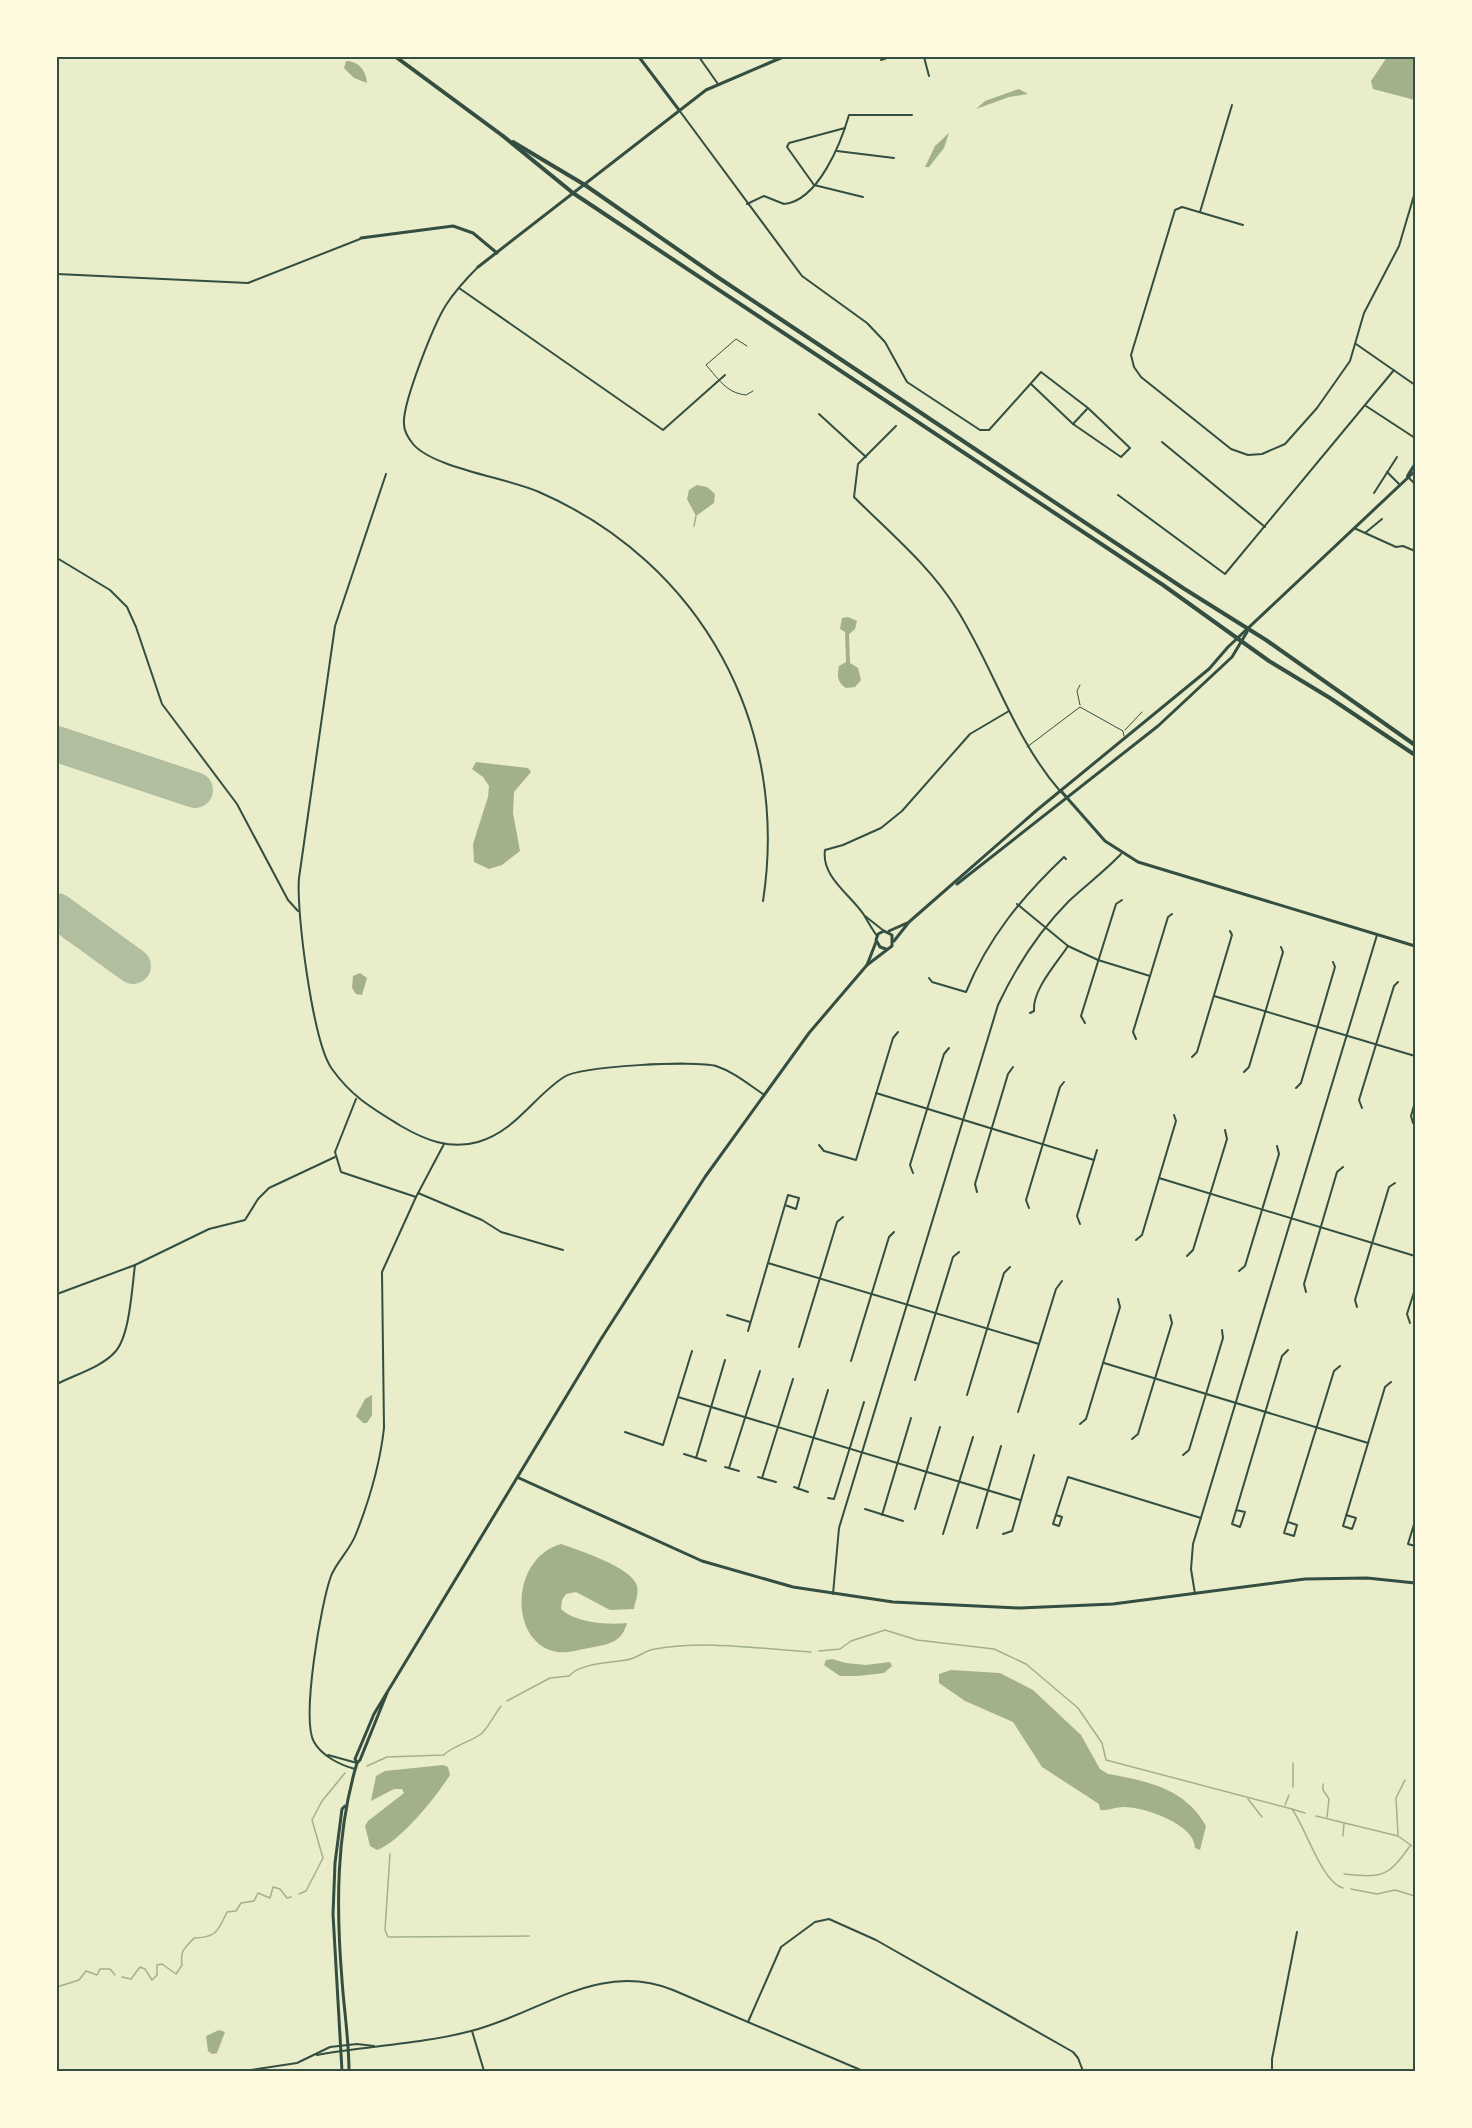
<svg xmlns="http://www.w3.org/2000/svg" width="1472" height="2128" font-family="'Roboto Serif',serif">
<rect width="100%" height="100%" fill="#e9edc9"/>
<g fill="#a3b18a">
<polygon points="1387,57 1415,57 1415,100 1373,89 1371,81"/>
<path d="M346 61C359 61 366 71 367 83L354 78 344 68Z"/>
<polygon points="1019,89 1028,94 1009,97 976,109 985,101"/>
<polygon points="949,133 944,148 929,167 925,167 935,146"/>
<polygon points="697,485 707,487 715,494 714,503 696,516 687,499 689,490"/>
<path d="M848 617 857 621 855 629 849 634 850 663 858 668 861 680 855 687 846 688C837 682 837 676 839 666L846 662 845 632 840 629 842 618Z"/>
<polygon points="476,762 528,768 531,772 514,792 513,813 520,851 502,865 489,869 474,862 473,844 488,797 489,786 483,777 472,769"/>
<polygon points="360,973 367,978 362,995 356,994 352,988 353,976"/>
<polygon points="372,1395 372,1415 367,1423 363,1423 356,1416 365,1399"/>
<path d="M561 1544C578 1550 632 1567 637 1586 639 1594 635 1602 634 1609L610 1610 576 1592 566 1594 562 1600 561 1609C575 1623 609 1625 627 1623 622 1641 611 1644 594 1647 581 1649 565 1655 553 1651 509 1639 511 1558 561 1544Z"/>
<polygon points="832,1659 846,1663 866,1665 890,1662 892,1666 884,1673 858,1676 840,1676 824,1665 826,1660"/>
<path d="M951 1670 1000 1673 1033 1690 1081 1735 1100 1769 1108 1774C1147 1781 1185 1788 1206 1826L1200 1850 1195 1848C1195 1824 1144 1807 1124 1807 1115 1807 1108 1811 1100 1810L1099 1804 1042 1767 1013 1722 965 1701 939 1683V1674Z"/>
<path d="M443 1765 448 1767 450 1775C437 1796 400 1842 377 1850L370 1846 365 1826 368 1821 404 1793 402 1789H394L371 1801 376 1776 385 1771Z"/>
<polygon points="219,2030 225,2032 217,2053 212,2054 208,2051 206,2036"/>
</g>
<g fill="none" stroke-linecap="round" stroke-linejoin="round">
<g stroke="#a3b18a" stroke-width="1.5">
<polyline points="694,526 696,516"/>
<path d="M819 1651 840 1649 851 1641 885 1630 917 1640 994 1649 1026 1664 1078 1708 1102 1743 1106 1760 1292 1809C1306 1828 1322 1883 1343 1888"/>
<path d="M507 1701 550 1678 569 1676C580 1663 610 1663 626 1660 637 1659 645 1650 655 1649 707 1640 760 1649 811 1652"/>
<path d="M367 1766 387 1757 444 1755C449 1748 472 1741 481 1734 488 1728 495 1714 501 1706"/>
<polyline points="1323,1784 1323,1790 1329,1799 1327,1817"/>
<polyline points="1293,1787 1293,1763"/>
<polyline points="1248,1799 1262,1817"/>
<polyline points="1285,1805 1289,1795"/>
<polyline points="1292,1809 1305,1813"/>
<polyline points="1316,1816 1398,1836 1412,1846"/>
<polyline points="1398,1835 1396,1798 1405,1780"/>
<polyline points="1343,1836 1344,1823"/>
<polyline points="390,1854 385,1930 388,1937 529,1936"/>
<path d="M1344 1874C1383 1878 1388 1877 1410 1846"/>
<polyline points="1351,1889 1377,1894 1395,1890 1415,1896"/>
<polyline points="299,1894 306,1891 323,1858 312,1820 322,1801 345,1773"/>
<path d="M122 1977 131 1979 140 1967 145 1969 152 1980 157 1975V1965L162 1964 176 1974 182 1965C180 1949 185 1949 194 1938 216 1938 218 1931 227 1912L236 1911 241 1903 254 1901 258 1893 270 1898 273 1887 280 1889 287 1898 291 1897"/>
<polyline points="57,1987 79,1980 86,1971 97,1975 100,1969 110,1969 115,1975"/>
</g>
<g stroke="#b2bea0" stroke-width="36">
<polyline points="57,744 195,790"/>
<polyline points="57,911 133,966"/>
</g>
<g stroke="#344e41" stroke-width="1">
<path d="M747 346 736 339 706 365C718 378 726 393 746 395L753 391"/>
<polyline points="1080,685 1077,691 1080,705"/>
<polyline points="1125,730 1142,712"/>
<polyline points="1027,747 1080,707 1123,731 1124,736"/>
</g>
<g stroke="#344e41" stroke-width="2">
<polyline points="699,57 718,84"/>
<polyline points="924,57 929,76"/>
<polyline points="881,60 890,57"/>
<polyline points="679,110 802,276 867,323 885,342 907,382 980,430 989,430 1041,372 1088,408 1130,448 1121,457 1073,424 1031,384"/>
<polyline points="845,128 789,143 787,147 814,185 863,197"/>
<polyline points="837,151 894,158"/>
<path d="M747 204 764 196 784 204C818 201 841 143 849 115H912"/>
<polyline points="1200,212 1232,105"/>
<polyline points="1243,225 1182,207 1175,210 1131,355 1134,367 1141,377 1231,449 1248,455 1262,454 1285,444 1317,408 1350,361 1364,313 1399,246 1415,192"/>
<path d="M478 267C466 279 455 291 446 305 434 324 402 404 404 424 404 432 409 439 413 444 433 468 508 478 539 492 702 563 790 726 763 901"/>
<polyline points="57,274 248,283 360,239"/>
<polyline points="459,288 663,430 725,375"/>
<polyline points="1356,344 1415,385"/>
<polyline points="1366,406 1415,438"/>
<polyline points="819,414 866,457"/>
<polyline points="1073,424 1087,409"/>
<path d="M896 426 858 464 854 497C889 532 930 566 956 608 994 668 1013 737 1060 791"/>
<polyline points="1162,442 1265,527"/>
<polyline points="1387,472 1399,484"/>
<path d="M386 474 335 626 299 878C296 912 313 1043 332 1069 352 1097 372 1108 401 1126 425 1140 450 1150 478 1142 516 1131 533 1097 564 1077 581 1066 696 1060 716 1066 734 1072 748 1084 763 1094"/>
<polyline points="1407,476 1415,484"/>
<polyline points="1374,493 1397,457"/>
<polyline points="1118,495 1225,574 1394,370"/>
<polyline points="1354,528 1396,547 1403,546 1415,551"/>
<polyline points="1365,533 1382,519"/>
<polyline points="57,558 110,590 127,607 136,627 162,704 237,804 288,900 298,911"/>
<polyline points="1017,904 1068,946 1098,960 1150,976"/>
<polyline points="865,916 884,931"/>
<path d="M877 936C872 929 868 922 864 915 851 895 821 877 825 850L843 845 881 828 902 811 970 734 1009 711"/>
<path d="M929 978 932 982 966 992C988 938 1022 897 1064 857L1066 859"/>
<polyline points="1214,996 1415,1056"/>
<path d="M1030 1013 1034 1011C1032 990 1057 963 1068 946"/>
<polyline points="1085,1023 1081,1016 1116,904 1122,900"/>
<polyline points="1136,1039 1133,1032 1168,917 1172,914"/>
<polyline points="1192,1057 1197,1052 1232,935 1230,931"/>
<polyline points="1244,1072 1249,1067 1283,952 1281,947"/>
<polyline points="1296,1088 1301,1083 1335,967 1333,962"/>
<polyline points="876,1093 1094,1160"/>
<polyline points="356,1099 335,1152 341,1172 416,1197 444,1144"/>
<polyline points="1362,1108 1359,1100 1394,986 1398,982"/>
<polyline points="1413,1123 1411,1116 1415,1102"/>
<polyline points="819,1145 824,1151 856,1160 893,1038 898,1032"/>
<polyline points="913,1173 910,1165 944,1054 949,1048"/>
<polyline points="1159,1178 1415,1256"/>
<polyline points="977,1192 975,1184 1008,1074 1013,1067"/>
<polyline points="418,1193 482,1220 501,1232 563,1250"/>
<polyline points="1029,1208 1026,1200 1060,1087 1064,1082"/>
<polyline points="1080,1224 1077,1216 1097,1150"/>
<polyline points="1136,1240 1142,1235 1176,1121 1174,1115"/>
<polyline points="1187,1256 1193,1250 1227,1139 1225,1130"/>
<polyline points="768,1263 1039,1344"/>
<polyline points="1239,1271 1245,1266 1279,1154 1277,1146"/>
<polyline points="1306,1292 1304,1284 1337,1172 1343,1167"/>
<polyline points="57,1294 135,1265 209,1229 245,1220 258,1199 269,1188 335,1157"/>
<polyline points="1357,1307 1355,1300 1389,1187 1395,1183"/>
<polyline points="727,1315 750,1322"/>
<polyline points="1410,1323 1407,1314 1415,1289"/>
<polyline points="748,1331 785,1205 796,1209 799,1198 788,1195 785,1205"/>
<polyline points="799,1347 837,1222 843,1217"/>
<polyline points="851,1361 889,1237 894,1232"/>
<polyline points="1104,1363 1368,1443"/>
<polyline points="915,1380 953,1257 959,1252"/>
<path d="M57 1384C74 1375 102 1367 115 1352 130 1336 132 1287 135 1265"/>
<polyline points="967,1395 1004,1273 1010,1267"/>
<polyline points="678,1397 1020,1500"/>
<polyline points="1018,1412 1056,1289 1062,1281"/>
<polyline points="1080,1424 1086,1419 1120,1307 1118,1299"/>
<polyline points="625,1432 663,1445 692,1351"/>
<polyline points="1132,1439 1138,1434 1172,1323 1170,1315"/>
<polyline points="684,1454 706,1461"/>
<polyline points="1183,1455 1189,1450 1223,1338 1222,1330"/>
<polyline points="696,1458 725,1360"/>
<polyline points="725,1467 739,1471"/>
<polyline points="729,1468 760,1371"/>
<polyline points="758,1477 776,1482"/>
<polyline points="762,1478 793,1379"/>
<polyline points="794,1487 808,1492"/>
<polyline points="798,1489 828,1390"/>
<polyline points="828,1498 834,1499 864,1402"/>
<polyline points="865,1509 903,1521"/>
<polyline points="915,1509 940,1427"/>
<polyline points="1236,1510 1245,1512 1240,1527 1232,1524 1282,1356 1288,1350"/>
<polyline points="882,1515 911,1418"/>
<polyline points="1056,1515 1062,1517 1059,1526 1053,1524 1068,1477 1201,1518"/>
<polyline points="1346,1515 1356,1518 1352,1529 1343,1526 1385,1387 1391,1382"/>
<polyline points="1415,1521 1408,1544 1415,1546"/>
<polyline points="1288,1522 1297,1525 1294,1536 1284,1533 1334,1371 1340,1366"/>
<polyline points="977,1528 1001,1446"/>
<polyline points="943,1534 973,1437"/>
<polyline points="1003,1534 1012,1531 1034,1455"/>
<path d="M833 1594 839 1528 998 1005C1016 967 1039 931 1069 901 1086 885 1105 871 1121 854"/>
<polyline points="1195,1594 1191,1569 1193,1544 1377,935"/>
<polyline points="328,1755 357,1763"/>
<path d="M355 1769C340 1765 322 1756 314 1742 301 1719 321 1603 331 1576 337 1561 350 1550 356 1534 369 1501 380 1464 384 1428L382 1272 416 1197"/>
<polyline points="748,2022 781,1947 815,1922 829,1919 876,1940 1073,2052 1078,2058 1083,2071"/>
<polyline points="472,2031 484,2071"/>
<path d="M317 2055C368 2046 421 2044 471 2031 542 2013 598 1960 673 1990L863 2071"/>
<polyline points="244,2071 297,2063 330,2047 357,2044 374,2046"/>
<polyline points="1272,2071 1272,2059 1297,1932"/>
</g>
<g stroke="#344e41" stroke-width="3">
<polyline points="639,57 679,110"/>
<polyline points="361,238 453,226 473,233 497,253"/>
<polyline points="478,267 706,90 783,57"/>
<polyline points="1408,475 1415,464"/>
<polyline points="1061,791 1105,841 1138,862 1415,946"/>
<polyline points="957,884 1158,726 1232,657 1247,632"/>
<polyline points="889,931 907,923"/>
<polyline points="894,941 909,922 1037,810 1209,669 1228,647 1415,471"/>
<polyline points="867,965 876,942"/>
<polyline points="519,1478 702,1561 793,1587 893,1602 1020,1608 1113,1604 1305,1579 1367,1578 1415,1583"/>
<polyline points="357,1763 360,1760 387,1693"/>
<polyline points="342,2071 333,1914 335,1863 342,1809 345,1806"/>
<path d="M349 2071C349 2040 344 2010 342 1980 336 1907 336 1833 357 1763L355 1759 374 1714 601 1339 705 1177 809 1033 867 965 892 946V935L884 931 878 934 876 940 880 947 886 949"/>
</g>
<g stroke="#344e41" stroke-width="4">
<polyline points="503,136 573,193 1163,585 1269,661 1330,698 1415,755"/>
<polyline points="513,142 585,185 716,276 1183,588 1266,640 1415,745"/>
</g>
<polyline stroke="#344e41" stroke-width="4" points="396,57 503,136"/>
</g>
<rect width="1472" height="2128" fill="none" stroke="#fefae0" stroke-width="117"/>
<rect x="58" y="58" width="1356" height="2012" fill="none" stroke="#344e41" stroke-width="2"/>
</svg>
